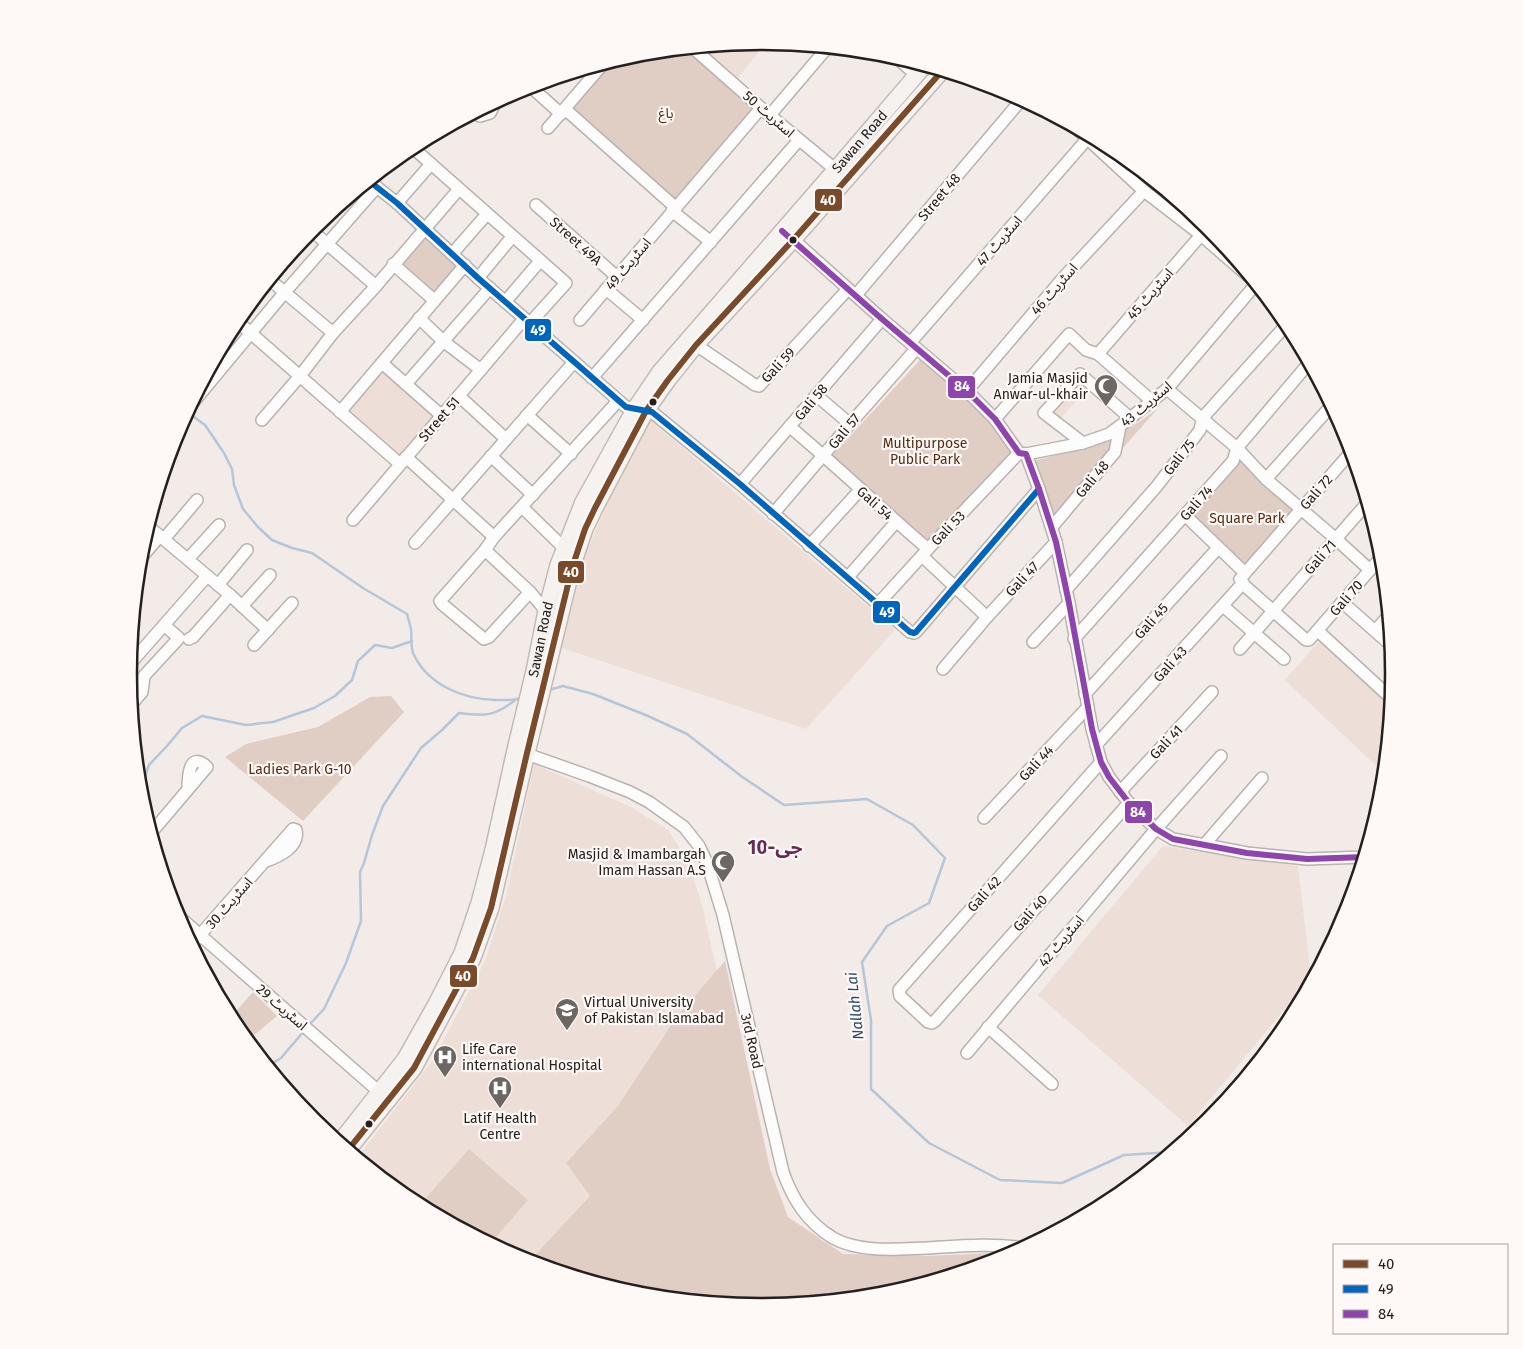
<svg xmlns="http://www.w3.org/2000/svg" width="1523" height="1349" font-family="'Fira Sans','Noto Sans Arabic',sans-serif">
<rect width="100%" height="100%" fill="#f2ebe8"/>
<g fill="#eddfd8">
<polygon points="761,41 767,42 736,80 699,47"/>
<polygon points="383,368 438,415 398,459 345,412"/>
<polygon points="1082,378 1090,386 1059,420 1050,412"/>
<polygon points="649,419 895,630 806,729 559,647 585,556 603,513 625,466"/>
<polygon points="1321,639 1392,704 1385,774 1285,680"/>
<polygon points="534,764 631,807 668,830 689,863 702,905 741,1078 777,1214 885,1296 761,1308 638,1296 519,1259 409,1201 357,1158 433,1060 485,961 506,896"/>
<polygon points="1163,846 1298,866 1311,977 1188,1126 1038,995"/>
</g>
<g fill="#e0cdc4">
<polygon points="688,48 756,108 675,203 568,108 609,62 638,53"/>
<polygon points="425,231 463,265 434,296 396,265"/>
<polygon points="921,359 985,414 1013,452 928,544 831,457"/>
<path d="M1159 407 1055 525 1029 462C1076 450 1122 439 1159 407Z"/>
<polygon points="1240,459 1303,514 1251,575 1190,521"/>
<polygon points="391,696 404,712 303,821 225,757 246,744 318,727 370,697"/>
<polygon points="725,961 770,1169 788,1217 843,1254 926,1256 1019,1252 1004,1260 885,1296 761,1308 638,1296 555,1270 536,1254 590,1196 566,1163 618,1106 678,1015"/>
<polygon points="253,992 277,1016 247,1041 235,1026 230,1018"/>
<polygon points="469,1149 528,1200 490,1244 419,1206"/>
</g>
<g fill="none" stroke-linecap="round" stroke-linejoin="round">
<g stroke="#b5c6d8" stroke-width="2.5">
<path d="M187 412 205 425 224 453 232 469 234 485 243 509 258 527 272 540 292 548 312 553 363 588 407 614C408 619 410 624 411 629 412 637 410 648 414 655 429 686 464 699 495 700 504 700 513 701 522 698"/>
<polyline points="549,690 563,686 593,694 648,716 687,734 741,776 784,805 867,799 913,825 945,858 929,903 887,926 862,962 871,1020 871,1089 929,1143 1000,1180 1062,1183 1124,1155 1173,1152"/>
<polyline points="140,791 149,765 167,746 182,728 202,716 246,725 273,722 314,708 335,696 352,680 358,661 375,645 392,648 412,641"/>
<path d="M309 1025 324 1009 346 963 361 921 360 872 364 863 372 835 383 806 421 748 442 730 459 713C484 716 493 717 514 701"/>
<polyline points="268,1066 281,1058 304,1031"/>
</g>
<g stroke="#b8b3b0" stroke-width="14">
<g id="minor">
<polyline points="693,48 761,108 842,175"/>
<polyline points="896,57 916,75"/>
<polyline points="530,86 561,114"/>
<polyline points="565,109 675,207"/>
<polyline points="474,113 480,116 490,113 495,103"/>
<polyline points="770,115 827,48"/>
<polyline points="548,128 603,64"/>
<polyline points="1077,129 1144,191 1201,235 1254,281"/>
<polyline points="412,147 566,283 530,323"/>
<polyline points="369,181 397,203 478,278 626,407 652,412 740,484 910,632 914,633 916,632 1039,489"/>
<polyline points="397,203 431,164"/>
<polyline points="536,205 617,277"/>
<polyline points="672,211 711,242"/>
<polyline points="311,230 376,286"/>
<polyline points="788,235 882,319 967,391 995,419 1019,453 1026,454 1039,489 1056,542 1069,603 1092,729 1101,762 1109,777 1129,803 1156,829 1173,839 1247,853 1307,859 1365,857"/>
<polyline points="452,254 487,214"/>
<polyline points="393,264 434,300"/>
<polyline points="478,278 512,237"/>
<polyline points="270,280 333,333"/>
<polyline points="606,289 643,320"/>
<polyline points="856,295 1022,99"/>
<polyline points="505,302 540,261"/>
<polyline points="419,318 443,341 481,370"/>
<polyline points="580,320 761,108"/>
<polyline points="237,321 400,464"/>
<polyline points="910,343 1088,138"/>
<polyline points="696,345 755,385 759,386 848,289"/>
<polyline points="1098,354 1201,235"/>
<polyline points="382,363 442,416"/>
<polyline points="592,378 799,140"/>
<polyline points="406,384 490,288"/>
<polyline points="1167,389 1237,448 1266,479 1336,539 1370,570"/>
<polyline points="967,391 1063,278 1144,191"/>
<polyline points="816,395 850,424"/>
<polyline points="459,396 506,439"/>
<polyline points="191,405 285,292 377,187"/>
<polyline points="340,412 465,265"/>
<polyline points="527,415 571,454"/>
<polyline points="995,419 1069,334 1086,350 1098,354 1153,402"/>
<polyline points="262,420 300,376 333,333 376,286 459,189"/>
<path d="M790 427C837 466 881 509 928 549"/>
<polyline points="1083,443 1044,413 1080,374 1130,418"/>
<polyline points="1352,451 1240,579 1245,586 1306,640 1309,640 1383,555"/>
<polyline points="1026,454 1083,443 1109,434 1120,426 1167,389 1256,284"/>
<polyline points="491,456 533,495"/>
<polyline points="406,457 494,537"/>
<polyline points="1266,479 1332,405"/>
<polyline points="740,484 882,319"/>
<polyline points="522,507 564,548"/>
<polyline points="773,514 850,424 916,349"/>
<polyline points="1187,514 1189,519 1245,573"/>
<polyline points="353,520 524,319"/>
<polyline points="148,526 230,595 268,630"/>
<polyline points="1052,527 1115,452 1120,426"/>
<polyline points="164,539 197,500"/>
<polyline points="415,543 574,362"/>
<polyline points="809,546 860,490"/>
<polyline points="485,550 530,592 546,611"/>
<polyline points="922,556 987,617"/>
<polyline points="140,559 160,536"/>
<polyline points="188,559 219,525"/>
<polyline points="848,577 896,522"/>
<polyline points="218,585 247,550"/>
<polyline points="1066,590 1157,486 1200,430 1202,420 1206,414 1288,323"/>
<polyline points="530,592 489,637 484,639 442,604 440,601 485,550 494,537 618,401"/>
<polyline points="1342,602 1392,646"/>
<polyline points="878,604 928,549 1019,453"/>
<polyline points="242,606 270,575"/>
<polyline points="1223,606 1284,659"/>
<polyline points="1318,631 1392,699"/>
<polyline points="1375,631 1389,615"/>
<polyline points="189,639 193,637 230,595"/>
<polyline points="1074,639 1233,461 1237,448 1309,363"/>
<polyline points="1033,642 1069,603"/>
<polyline points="254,645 292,603"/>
<polyline points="1240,649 1368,502"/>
<polyline points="129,665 207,576"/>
<polyline points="943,669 987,617 1056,542"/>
<polyline points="1085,694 1218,548"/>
<polyline points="131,705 142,692 144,676 179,638 164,625"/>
<polyline points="1096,745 1243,583"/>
<path d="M521 752 589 776 630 792 649 802 684 827 699 846 707 863 723 915 783 1172C793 1200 807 1222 833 1238 860 1253 897 1249 927 1248 960 1246 993 1243 1026 1248"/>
<polyline points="1101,762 899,990 900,996 928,1022 932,1023 935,1021 1129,803"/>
<polyline points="1120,792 1212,692"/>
<polyline points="984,818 1087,708"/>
<path d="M151 833 207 767C189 750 188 777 188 789"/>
<polyline points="1204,845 1262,778"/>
<polyline points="1367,848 1383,792"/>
<polyline points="175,913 385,1097"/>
<path d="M192 945 200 935 293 829 296 830C300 847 278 857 266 861"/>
<polyline points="988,1027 1052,1084"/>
<polyline points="967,1053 1156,829 1221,756"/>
</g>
</g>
<g stroke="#c3bab5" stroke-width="18">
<g id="major">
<path id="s1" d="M339 1143 405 1059 436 1004 462 953 479 903 493 850 515 750 534 671 546 611 558 565 583 502 634 410 659 373 836 169 925 65"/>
<polyline points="348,1150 414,1068 473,958 491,908 527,753 572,568 585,529 595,508 646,411 668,380 696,345 793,240 942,71"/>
</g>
</g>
<use href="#minor" stroke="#fdfcfc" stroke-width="11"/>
<use href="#major" stroke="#f6f2f0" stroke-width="15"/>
<g stroke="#fef8f6" stroke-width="10">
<polyline id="bus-1" points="348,1150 414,1068 473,958 491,908 527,753 572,568 585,529 595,508 646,411 668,380 696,345 793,240 942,71"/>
</g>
<g stroke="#fef8f6" stroke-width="10">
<polyline id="bus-2" points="369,181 397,203 478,278 626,407 652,412 740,484 910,632 914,633 916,632 1039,489"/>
</g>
<g stroke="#fef8f6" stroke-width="10">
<polyline id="bus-3" points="782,231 882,319 967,391 995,419 1019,453 1026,454 1039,489 1056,542 1069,603 1092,729 1101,762 1109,777 1129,803 1156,829 1173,839 1247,853 1307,859 1365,857"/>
</g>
<use href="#bus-1" stroke="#7a4b2a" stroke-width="6"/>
<use href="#bus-2" stroke="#0065bd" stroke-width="6"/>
<use href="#bus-3" stroke="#8e44ad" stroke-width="6"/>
</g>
<defs>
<g id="mosque-pin" transform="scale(1.25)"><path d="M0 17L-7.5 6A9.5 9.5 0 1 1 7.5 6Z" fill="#6d6764" stroke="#fef8f6"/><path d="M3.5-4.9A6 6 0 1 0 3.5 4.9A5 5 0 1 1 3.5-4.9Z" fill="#fff"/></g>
<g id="university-pin" transform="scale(1.25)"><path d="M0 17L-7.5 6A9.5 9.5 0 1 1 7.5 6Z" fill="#6d6764" stroke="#fef8f6"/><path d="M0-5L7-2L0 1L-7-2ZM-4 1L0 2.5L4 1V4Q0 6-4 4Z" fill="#fff"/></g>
<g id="hospital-pin" transform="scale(1.25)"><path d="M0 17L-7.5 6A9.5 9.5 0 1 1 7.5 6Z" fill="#6d6764" stroke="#fef8f6"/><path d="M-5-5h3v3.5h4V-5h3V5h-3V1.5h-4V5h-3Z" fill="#fff"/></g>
</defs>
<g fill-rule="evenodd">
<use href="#mosque-pin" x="1106" y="386"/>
<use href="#mosque-pin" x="723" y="862"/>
<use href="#university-pin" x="567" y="1010"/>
<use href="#hospital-pin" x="445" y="1057"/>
<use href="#hospital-pin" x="500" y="1088"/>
</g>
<g fill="#25201d" stroke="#fef8f6" stroke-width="2">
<circle cx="793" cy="240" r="4.5"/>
<circle cx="653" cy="402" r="4.5"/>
<circle cx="369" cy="1124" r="4.5"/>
</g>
<g text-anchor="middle" stroke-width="4.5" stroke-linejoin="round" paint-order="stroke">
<g font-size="14" fill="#5a2b11" stroke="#fef8f6">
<text x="666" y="118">باغ</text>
<text x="925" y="448">Multipurpose<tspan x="925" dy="16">Public Park</tspan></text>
<text x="1247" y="523">Square Park</text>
<text x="300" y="774">Ladies Park G-10</text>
</g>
<g font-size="14" fill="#25201d" stroke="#fef8f6">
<text transform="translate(769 114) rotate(41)" y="5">اسٹریٹ 50</text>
<text dy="5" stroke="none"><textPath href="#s1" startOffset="1151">Sawan Road</textPath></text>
<text transform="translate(939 197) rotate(-50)" y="5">Street 48</text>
<text transform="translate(576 241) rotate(42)" y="5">Street 49A</text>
<text transform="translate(999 241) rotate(-49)" y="5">اسٹریٹ 47</text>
<text transform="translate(628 264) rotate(-50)" y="5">اسٹریٹ 49</text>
<text transform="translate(1054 289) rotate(-49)" y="5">اسٹریٹ 46</text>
<text transform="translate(1150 294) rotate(-49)" y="5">اسٹریٹ 45</text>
<text transform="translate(778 365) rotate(-47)" y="5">Gali 59</text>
<text transform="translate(811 402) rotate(-50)" y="5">Gali 58</text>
<text transform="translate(1146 404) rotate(-40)" y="5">اسٹریٹ 43</text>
<text transform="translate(439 419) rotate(-49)" y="5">Street 51</text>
<text transform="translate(844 431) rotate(-50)" y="5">Gali 57</text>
<text transform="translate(1179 457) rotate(-52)" y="5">Gali 75</text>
<text transform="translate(1092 479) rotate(-50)" y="5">Gali 48</text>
<text transform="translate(1316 492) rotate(-49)" y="5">Gali 72</text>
<text transform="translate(875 503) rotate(42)" y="5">Gali 54</text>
<text transform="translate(1196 503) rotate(-49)" y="5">Gali 74</text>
<text transform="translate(948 528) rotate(-46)" y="5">Gali 53</text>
<text transform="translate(1320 557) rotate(-49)" y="5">Gali 71</text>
<text transform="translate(1022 579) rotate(-47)" y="5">Gali 47</text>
<text transform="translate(1346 598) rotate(-49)" y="5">Gali 70</text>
<text transform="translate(1151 621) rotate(-48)" y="5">Gali 45</text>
<text dy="5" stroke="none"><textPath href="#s1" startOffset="551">Sawan Road</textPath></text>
<text transform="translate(1170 664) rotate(-48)" y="5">Gali 43</text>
<text transform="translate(1166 742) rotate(-47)" y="5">Gali 41</text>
<text transform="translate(1036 763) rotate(-47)" y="5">Gali 44</text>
<text transform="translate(984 894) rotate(-48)" y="5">Gali 42</text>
<text transform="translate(229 903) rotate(-49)" y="5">اسٹریٹ 30</text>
<text transform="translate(1030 913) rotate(-48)" y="5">Gali 40</text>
<text transform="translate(1061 941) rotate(-50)" y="5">اسٹریٹ 42</text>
<text transform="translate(282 1007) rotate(41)" y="5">اسٹریٹ 29</text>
<text transform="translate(752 1041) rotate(77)" y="5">3rd Road</text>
</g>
<g font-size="14" fill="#25201d" stroke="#fef8f6" text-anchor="end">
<text x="1088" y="383">Jamia Masjid<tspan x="1088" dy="16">Anwar-ul-khair</tspan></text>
<text x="706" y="859">Masjid &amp; Imambargah<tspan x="706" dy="16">Imam Hassan A.S</tspan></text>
<text x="584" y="1007" text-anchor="start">Virtual University<tspan x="584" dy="16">of Pakistan Islamabad</tspan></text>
<text x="462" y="1054" text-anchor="start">Life Care<tspan x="462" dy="16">international Hospital</tspan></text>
<text x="500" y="1123" text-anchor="middle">Latif Health<tspan x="500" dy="16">Centre</tspan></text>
</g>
<g font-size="15" font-style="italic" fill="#214b70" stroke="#fef8f6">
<text transform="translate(855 1006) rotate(-96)" y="5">Nallah Lai</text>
</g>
<g font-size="19" font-weight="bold" fill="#672b53" stroke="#fef8f6">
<text x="775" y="854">جی-10</text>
</g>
</g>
<path d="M0 0H1523V1349H0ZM137 674a624 624 0 1 1 1248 0a624 624 0 1 1-1248 0Z" fill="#fef8f6" fill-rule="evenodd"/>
<path fill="none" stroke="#25201d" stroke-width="2.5" d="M137 674a624 624 0 1 1 1248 0a624 624 0 1 1-1248 0Z"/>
<g stroke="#fef8f6" stroke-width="2">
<rect x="814" y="188" width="29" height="24" rx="5" fill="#7a4b2a"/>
<rect x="524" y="318" width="28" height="24" rx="5" fill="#0065bd"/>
<rect x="947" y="375" width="29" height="24" rx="5" fill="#8e44ad"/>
<rect x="557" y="560" width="28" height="24" rx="5" fill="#7a4b2a"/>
<rect x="872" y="600" width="29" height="24" rx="5" fill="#0065bd"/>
<rect x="1124" y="800" width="29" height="24" rx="5" fill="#8e44ad"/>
<rect x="449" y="964" width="29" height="24" rx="5" fill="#7a4b2a"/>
</g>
<g font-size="14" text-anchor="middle" font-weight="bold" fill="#fff">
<text x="828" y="205">40</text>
<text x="538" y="335">49</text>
<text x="962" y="391">84</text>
<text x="571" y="577">40</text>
<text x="887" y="617">49</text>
<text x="1138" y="817">84</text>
<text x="463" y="981">40</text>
</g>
<rect x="1333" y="1244" width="175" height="90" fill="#fef8f6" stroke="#a7a29f"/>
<rect x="1343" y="1260" width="25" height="8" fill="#7a4b2a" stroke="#a7a29f"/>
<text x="1378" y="1269" font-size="15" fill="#25201d">40</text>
<rect x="1343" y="1285" width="25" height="8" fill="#0065bd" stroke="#a7a29f"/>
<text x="1378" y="1294" font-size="15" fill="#25201d">49</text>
<rect x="1343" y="1310" width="25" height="8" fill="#8e44ad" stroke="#a7a29f"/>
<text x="1378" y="1319" font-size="15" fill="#25201d">84</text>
</svg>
